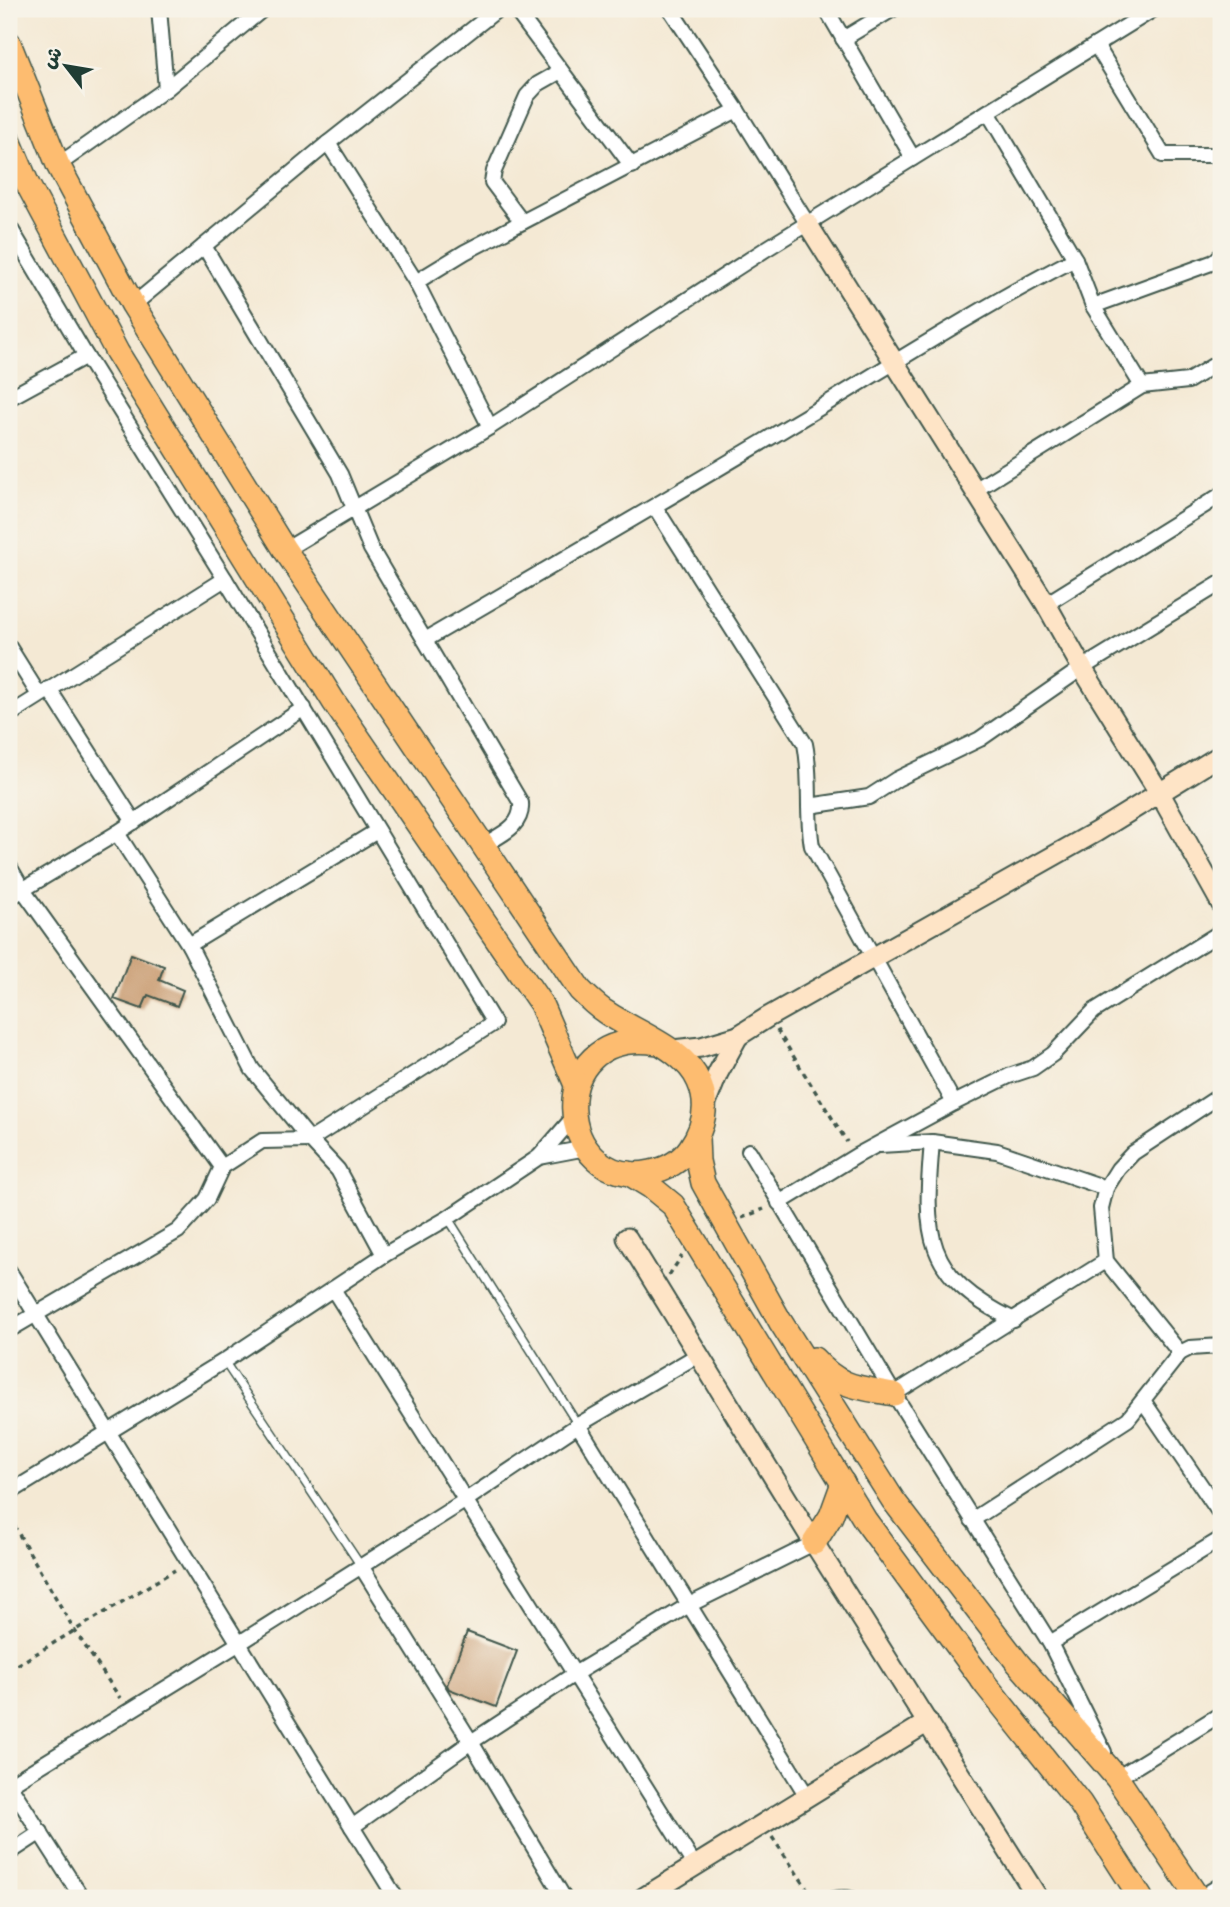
<svg xmlns="http://www.w3.org/2000/svg" width="1230" height="1907" font-family="'Playpen Sans','Playpen Sans Arabic',sans-serif">
<rect width="100%" height="100%" fill="#f7f3e8"/>
<filter id="ink" filterUnits="userSpaceOnUse"><feTurbulence type="fractalNoise" baseFrequency=".0143" numOctaves="2"/><feDisplacementMap in="SourceGraphic" scale="14" xChannelSelector="R" yChannelSelector="G"/><feConvolveMatrix kernelMatrix="1 2 1 2 8 2 1 2 1" color-interpolation-filters="sRGB"/></filter>
<filter id="wash" filterUnits="userSpaceOnUse"><feTurbulence type="fractalNoise" baseFrequency=".00686" numOctaves="4" result="noise"/><feDisplacementMap in="SourceGraphic" scale="28" xChannelSelector="R" yChannelSelector="G"/><feGaussianBlur stdDeviation="1.57" result="paint"/><feColorMatrix in="noise" values="0 0 0 0 0 0 0 0 0 0 0 0 0 0 0 0 0 1.4 0 .05"/><feComposite in="paint" operator="in"/></filter>
<g filter="url(#wash)">
<rect width="100%" height="100%" fill="#f4e9d4"/>
<g id="blocks">
<g fill="#ca9e75">
<polygon points="131,954 164,966 159,980 183,990 177,1006 148,995 142,1009 114,999"/>
<polygon points="467,1632 517,1651 496,1707 449,1689 447,1685"/>
</g>
</g>
</g>
<g filter="url(#ink)">
<use href="#blocks" fill-opacity="0" stroke="#3f574c" stroke-width="2"/>
<g fill="none" stroke-linecap="round" stroke-linejoin="round">
<g stroke="#3f574c" stroke-width="10">
<g id="lane">
<polyline points="448,1218 578,1425"/>
<polyline points="224,1361 361,1566"/>
<path d="M824 1898C835 1894 849 1892 860 1898"/>
</g>
</g>
<g stroke="#3f574c" stroke-width="18">
<g id="street">
<polyline points="159,9 166,89"/>
<polyline points="515,9 632,166"/>
<polyline points="670,9 737,110 807,223"/>
<polyline points="826,9 913,158"/>
<polyline points="843,39 893,9"/>
<polyline points="1096,45 1163,155 1216,155 1221,161"/>
<polyline points="988,112 1075,259 1093,306 1142,386"/>
<polyline points="328,143 416,282 490,427"/>
<polyline points="58,165 166,89 263,9"/>
<polyline points="522,222 492,182 494,171 527,96 538,84 561,71"/>
<polyline points="9,226 86,356 225,579 494,1023 310,1140 262,1141 222,1167 207,1199 178,1231 9,1330"/>
<path d="M204 246 340 474 371 549 521 803C523 827 500 835 482 846"/>
<polyline points="416,282 465,252 737,110"/>
<polyline points="133,305 328,143 498,9"/>
<polyline points="1093,306 1214,262 1221,255"/>
<polyline points="9,398 86,356"/>
<polyline points="975,490 1142,386 1188,381 1221,361"/>
<path d="M655 507 805 744C812 778 806 812 812 846L954 1103"/>
<polyline points="285,550 490,427 766,249 1154,9"/>
<polyline points="1046,604 1221,495"/>
<path d="M425 640C549 568 673 496 796 422 888 367 979 308 1075 259"/>
<polyline points="9,647 39,695"/>
<polyline points="49,689 134,822"/>
<polyline points="9,715 225,579"/>
<polyline points="809,806 869,797 897,779 980,739 1082,668 1221,583"/>
<polyline points="117,833 189,945 252,1069 310,1140 338,1170 384,1255"/>
<polyline points="9,866 23,890 222,1167"/>
<polyline points="9,898 117,833 304,708"/>
<polyline points="189,945 377,831"/>
<path d="M932 1142C924 1234 923 1276 1014 1320"/>
<polyline points="880,1145 932,1142 997,1151 1106,1188"/>
<polyline points="749,1151 894,1394 1050,1643 1104,1752"/>
<polyline points="539,1157 586,1148"/>
<polyline points="779,1203 856,1156 954,1103 1009,1076 1033,1068 1053,1054 1094,1011 1221,932"/>
<polyline points="9,1271 396,1898"/>
<polyline points="333,1289 695,1866"/>
<polyline points="1180,1353 1106,1261 1101,1208 1106,1188 1118,1169 1133,1153 1221,1095"/>
<polyline points="894,1394 1106,1261"/>
<polyline points="1144,1402 1221,1515"/>
<polyline points="578,1425 807,1796"/>
<polyline points="9,1493 224,1361 384,1255 448,1218 539,1157 573,1118"/>
<polyline points="972,1520 1128,1419 1180,1353 1190,1348 1221,1346"/>
<polyline points="361,1566 471,1742 564,1898"/>
<polyline points="1050,1643 1221,1539"/>
<polyline points="1114,1773 1117,1778 1221,1714"/>
<polyline points="9,1784 82,1898"/>
<polyline points="9,1785 238,1644 466,1500 578,1425 698,1355"/>
<polyline points="352,1827 471,1742 576,1673 689,1605 814,1543"/>
<polyline points="9,1853 41,1832"/>
<polyline points="1200,1898 1221,1885"/>
</g>
</g>
<g stroke="#3f574c" stroke-width="23">
<g id="secondary">
<polyline points="807,223 1046,604 1082,668 1159,792 1221,903"/>
<polyline points="672,1050 701,1047 738,1036 768,1017 1096,832 1221,755"/>
<polyline points="705,1105 718,1073 738,1036"/>
<polyline points="627,1238 814,1543 1038,1898"/>
<polyline points="643,1898 928,1722"/>
</g>
</g>
<g stroke="#3f574c" stroke-width="26">
<g id="primary">
<path d="M9 43 58 165 133 305 285 550 580 990C587 997 595 1005 604 1011 634 1032 685 1048 699 1082 709 1105 704 1128 690 1148 681 1161 666 1169 651 1172 555 1193 539 1025 657 1043"/>
<polyline points="9,140 28,185 117,352 334,702 541,1004 576,1085"/>
<polyline points="697,1137 698,1161 703,1183 780,1321 893,1500 1017,1662 1117,1778 1198,1898"/>
<polyline points="628,1173 651,1187 673,1205 865,1520 986,1685 1080,1803 1141,1898"/>
<path d="M814 1359C840 1388 857 1387 894 1394"/>
<polyline points="814,1543 831,1516 843,1483"/>
</g>
</g>
<g stroke="#3f574c" stroke-width="3.5" stroke-dasharray="5 5" stroke-linecap="butt">
<polyline points="777,1030 847,1142"/>
<polyline points="742,1218 764,1209"/>
<polyline points="669,1275 682,1256"/>
<polyline points="9,1517 75,1631 120,1698"/>
<polyline points="9,1670 175,1570"/>
<polyline points="772,1837 813,1897"/>
</g>
<use href="#lane" stroke="#fff" stroke-width="7"/>
<use href="#street" stroke="#fff" stroke-width="14"/>
<use href="#secondary" stroke="#fee4c6" stroke-width="19"/>
<use href="#primary" stroke="#fdbc70" stroke-width="23"/>
</g>
</g>
<rect width="1230" height="1907" fill="none" stroke="#f7f3e8" stroke-width="35"/>
<g transform="translate(66 66) rotate(301)" stroke="#f7f3e8" stroke-width="5" paint-order="stroke">
<path d="M0-5L12 26L0 18L-12 26Z" fill="#1f3d34"/>
<text y="-10" font-size="19" font-weight="bold" text-anchor="middle" fill="#1f3d34">ش</text>
</g>
</svg>
